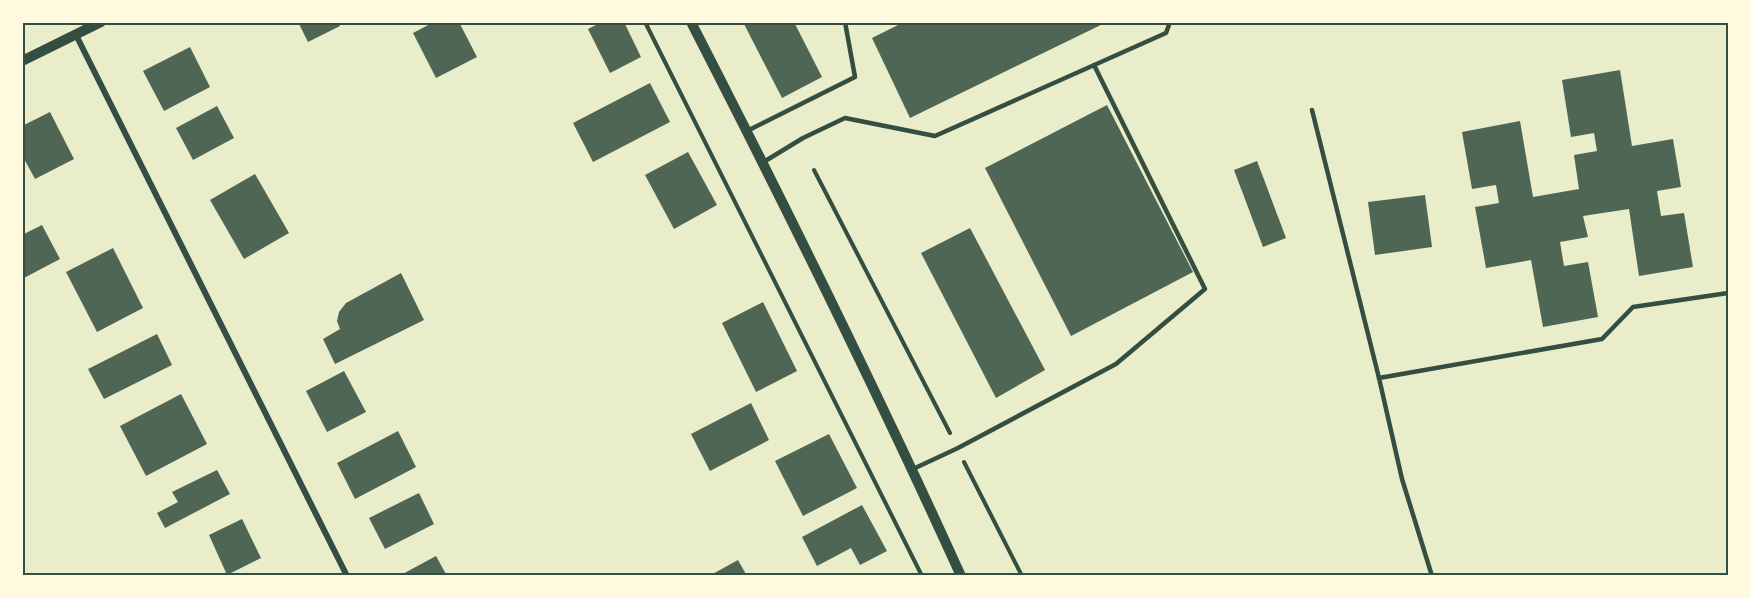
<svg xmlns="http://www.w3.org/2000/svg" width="1751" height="598" font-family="Spectral,serif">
<rect width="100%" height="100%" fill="#e9edc9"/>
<g fill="#4f6655">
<polygon points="298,22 338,22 340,26 308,42"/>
<polygon points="434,22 459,22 477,57 436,78 413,33"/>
<polygon points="602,22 624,22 641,57 610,73 588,29"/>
<polygon points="743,22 794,22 822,77 782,98"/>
<polygon points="904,22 1107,22 910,118 872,38"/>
<polygon points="190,47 210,87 164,111 143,71"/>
<polygon points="1620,70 1632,146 1673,139 1681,187 1657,191 1661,216 1684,213 1693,267 1639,276 1629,209 1583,216 1588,237 1560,242 1564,266 1588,262 1598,317 1543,327 1531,260 1486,268 1475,207 1499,203 1496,185 1472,189 1462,132 1520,121 1533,197 1579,189 1574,155 1597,151 1594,133 1571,137 1562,80"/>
<polygon points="650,83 670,122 593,162 573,123"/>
<polygon points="1107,105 1193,272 1071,336 985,168"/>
<polygon points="217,106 234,138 193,160 176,128"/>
<polygon points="50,112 74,159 35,179 22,155 22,126"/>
<polygon points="688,152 717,205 674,229 645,175"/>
<polygon points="1257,161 1286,238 1263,247 1234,170"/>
<polygon points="255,174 289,233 244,259 210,200"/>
<polygon points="1425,195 1432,247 1375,255 1368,202"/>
<polygon points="42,225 60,259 22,279 22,235"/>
<polygon points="970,228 1045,370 996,398 921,253"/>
<polygon points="113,248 143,308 97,332 66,272"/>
<polygon points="401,273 424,320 335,364 323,339 340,329 337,321 339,312 346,303"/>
<polygon points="763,302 797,371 756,392 722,323"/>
<polygon points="157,334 172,365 104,399 88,369"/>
<polygon points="344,371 366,412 327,432 306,391"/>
<polygon points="181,394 207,444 146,476 120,426"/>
<polygon points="751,403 769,440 710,471 691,434"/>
<polygon points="398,431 416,467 355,499 337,463"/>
<polygon points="829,434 857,488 803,516 775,461"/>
<polygon points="217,470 230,494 165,528 157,513 178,502 172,492"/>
<polygon points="419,493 434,524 385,549 369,518"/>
<polygon points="862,505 887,551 860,565 851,548 817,566 802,537"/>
<polygon points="242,519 261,558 227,575 209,535"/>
<polygon points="436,556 447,576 399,576"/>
<polygon points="738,560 747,576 709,576"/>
</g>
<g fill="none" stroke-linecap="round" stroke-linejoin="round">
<g stroke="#344e41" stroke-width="4">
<polyline points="645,22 922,576"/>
<polyline points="814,170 950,433"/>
<polyline points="964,462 1022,576"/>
</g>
<g stroke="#344e41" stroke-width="4.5">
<polyline points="1312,110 1379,378"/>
<polyline points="747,131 855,77 845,22"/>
<polyline points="762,163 803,138 845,118 935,136 1166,33 1170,22"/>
<polyline points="913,469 958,448 1116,364 1205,289 1094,65"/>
<polyline points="1432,576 1402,479 1379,378 1602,339 1633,307 1728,293"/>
</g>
<polyline stroke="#344e41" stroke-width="6" points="76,35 347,576"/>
<g stroke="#344e41" stroke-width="10">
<path d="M691 22C785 205 876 389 961 576"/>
<polyline points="22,61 101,22"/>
</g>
</g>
<rect width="1751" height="598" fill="none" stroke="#fefae0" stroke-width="48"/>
<rect x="24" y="24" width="1703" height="550" fill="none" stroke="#344e41" stroke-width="2"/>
</svg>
